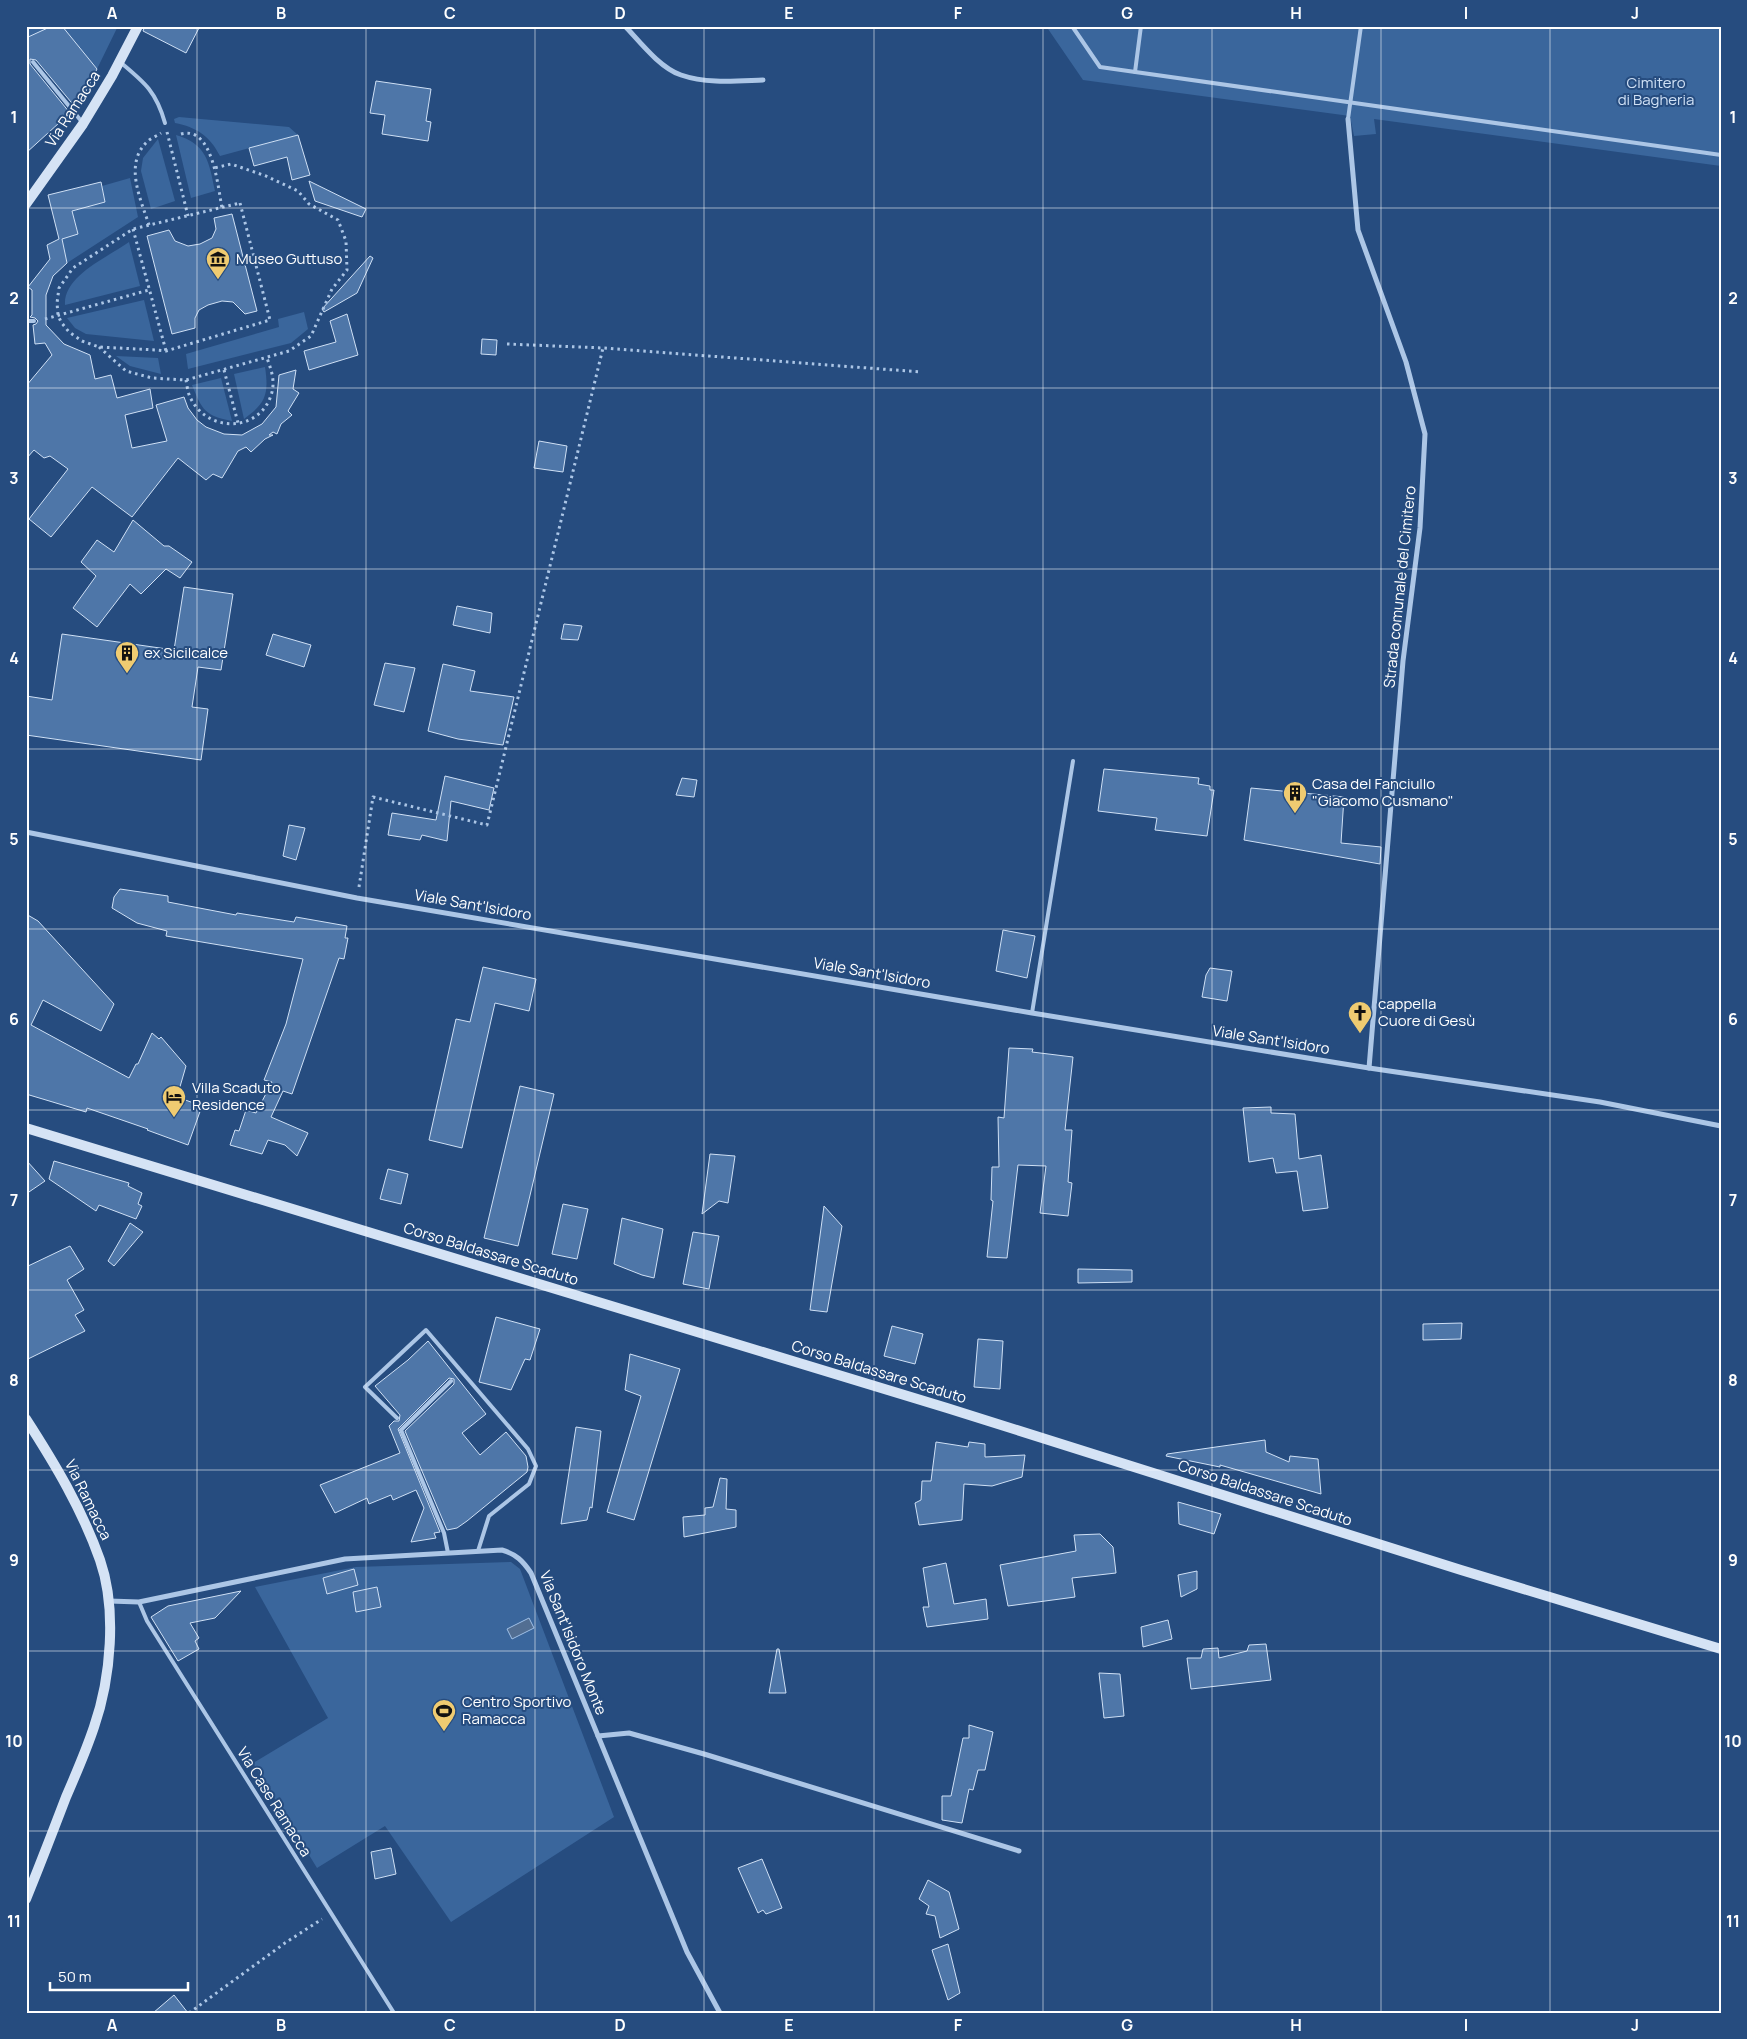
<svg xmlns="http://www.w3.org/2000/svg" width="1747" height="2039" font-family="Manrope,sans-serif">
<rect width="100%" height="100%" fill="#264c7f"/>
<g fill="#3a669c">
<polygon points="26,26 118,26 97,69 65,31 26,64"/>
<polygon points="1046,26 1721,26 1721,166 1374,119 1376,134 1354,136 1350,116 1083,80"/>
<path d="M179 117 289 127 298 135 220 156C210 136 196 127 175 123L174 119Z"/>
<path d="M176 135C207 144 209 162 215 191L191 198Z"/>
<polygon points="158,139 175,201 151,209 141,171 143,158"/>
<polygon points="130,178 138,217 67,263 62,239 78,233 72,211 105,202 102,186"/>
<path d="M129 242 140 286 65 305C63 276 108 257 129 242Z"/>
<polygon points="144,300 154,341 86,334 75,328 67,318"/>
<polygon points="304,312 308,329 291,343 188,369 186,354 279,327 278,319"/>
<polygon points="116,356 158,358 161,374 130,366"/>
<path d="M265 367C269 394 266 403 244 419L234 374Z"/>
<path d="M221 378 232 421C205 416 202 410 192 385Z"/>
<polygon points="511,1562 520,1569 614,1817 451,1922 385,1826 317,1868 253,1763 328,1718 255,1587 356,1567"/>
</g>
<polygon fill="#526e92" stroke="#a0c0e6" points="529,1618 534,1628 512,1639 507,1629"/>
<g fill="#4e76a8" stroke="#cfe0f5">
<polygon points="52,26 62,26 97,69 79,105 76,108 36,60 30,59 30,64 70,113 26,153 26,38"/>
<polygon points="145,26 200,26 186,53 143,31"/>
<polygon points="376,81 431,89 426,121 431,122 428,141 382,134 385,115 370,113"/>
<polygon points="298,135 310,175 292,180 287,157 254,166 249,148"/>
<polygon points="309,181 366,209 362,217 315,201"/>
<polygon points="101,182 105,202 72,211 78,234 62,239 67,263 53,276 46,295 46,325 64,344 90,355 95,379 111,375 117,398 150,389 153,408 125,415 132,448 167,441 156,405 184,397 188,408 197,420 206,427 224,434 242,435 262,424 276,407 279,375 296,370 293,389 299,393 288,411 292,415 281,424 277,434 273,432 269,435 273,435 265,439 251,452 246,447 238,451 222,478 213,474 206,480 178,458 132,517 92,487 51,537 29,519 68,469 50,456 44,458 34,450 26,459 26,386 52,355 45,343 35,344 33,325 36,324 38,321 35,318 30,317 32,315 32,290 28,287 50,259 47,245 59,239 48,195"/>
<polygon points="232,214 257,311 245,314 233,302 222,301 208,305 199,310 195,318 195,328 172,334 147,236 169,230 175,241 188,246 200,244 212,238 216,229 214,218"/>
<polygon points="370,256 373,258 357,293 324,312 322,309"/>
<polygon points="347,314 358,355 309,370 304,351 336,342 330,321"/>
<polygon points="482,339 497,340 496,355 481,354"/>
<polygon points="539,441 567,446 563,472 534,468"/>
<polygon points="133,520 164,546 169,546 192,562 180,578 166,569 141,594 130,584 97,627 73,608 96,576 81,562 97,540 114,552"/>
<polygon points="184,587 233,594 221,670 198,667 192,707 208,709 201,760 26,735 26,696 52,700 62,634 174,650"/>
<polygon points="457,606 492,613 490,633 453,625"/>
<polygon points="564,624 582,626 578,640 561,639"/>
<polygon points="273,634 311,645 304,667 266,655"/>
<polygon points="385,663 415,668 404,712 374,705"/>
<polygon points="443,664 475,671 470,691 514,697 503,745 458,739 428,731"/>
<polygon points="1104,769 1199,778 1198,784 1210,786 1210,790 1214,790 1207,836 1155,830 1157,818 1098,811"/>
<polygon points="445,776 494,788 489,810 451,801 447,841 422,835 420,840 388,835 392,813 436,820"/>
<polygon points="682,778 697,780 694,797 676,795"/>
<polygon points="1251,788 1344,797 1341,843 1381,847 1380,864 1244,840"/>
<polygon points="289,825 305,828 296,860 283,856"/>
<polygon points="120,889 168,896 168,902 236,915 237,913 294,922 296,917 347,926 345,938 348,938 344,959 339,958 292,1094 283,1091 271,1117 308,1133 297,1156 285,1145 268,1140 262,1154 230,1145 235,1130 239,1131 246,1110 256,1113 272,1082 264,1080 286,1024 303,959 166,936 167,931 137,923 112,908 114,897"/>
<polygon points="26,914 38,921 114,1004 101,1031 43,1000 31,1025 129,1078 136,1064 138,1064 152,1033 159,1039 161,1037 186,1066 177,1097 202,1106 188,1145 147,1130 148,1129 87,1108 86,1112 26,1094"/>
<polygon points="1003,930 1035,936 1027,978 996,971"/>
<polygon points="483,967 536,979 529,1011 495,1003 462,1148 429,1140 456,1019 470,1022"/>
<polygon points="1210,968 1232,971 1227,1001 1202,997 1206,975"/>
<polygon points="1009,1048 1033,1049 1032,1052 1073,1057 1065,1130 1072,1130 1068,1182 1072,1183 1068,1216 1040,1213 1046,1166 1018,1165 1007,1258 987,1257 993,1201 991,1200 992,1167 999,1167 998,1117 1004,1118"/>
<polygon points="520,1086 554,1094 518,1246 484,1238"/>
<polygon points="1271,1107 1271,1113 1295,1114 1299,1159 1321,1155 1328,1208 1303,1211 1297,1171 1276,1173 1273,1158 1249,1162 1243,1108"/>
<polygon points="710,1154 735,1156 728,1203 719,1201 702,1214"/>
<polygon points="26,1160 45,1181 26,1194"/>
<polygon points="54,1161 129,1183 128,1186 142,1193 138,1204 142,1206 136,1219 99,1205 96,1211 49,1179"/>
<polygon points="388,1169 408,1174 401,1204 380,1199"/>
<polygon points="563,1204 588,1209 577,1259 552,1254"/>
<polygon points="824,1206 842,1226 827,1312 810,1310"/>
<polygon points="622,1218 663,1229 654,1278 642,1275 614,1264"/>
<polygon points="130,1223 143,1232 114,1266 108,1261"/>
<polygon points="693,1232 719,1236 709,1289 683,1284"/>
<polygon points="70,1246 84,1269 67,1280 84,1310 75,1315 85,1331 26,1360 26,1267"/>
<polygon points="1078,1269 1132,1270 1132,1282 1078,1283"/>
<polygon points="496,1317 540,1329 530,1360 525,1359 511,1390 479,1382"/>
<polygon points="1462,1323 1461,1339 1423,1340 1423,1324"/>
<polygon points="892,1326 923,1334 915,1364 884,1356"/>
<polygon points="978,1339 1003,1341 1000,1389 974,1387"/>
<polygon points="428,1341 486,1414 462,1433 480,1455 506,1432 526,1456 528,1467 527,1472 467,1521 457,1528 447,1530 405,1431 454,1384 454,1379 449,1378 398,1429 440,1532 434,1533 436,1538 411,1542 424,1508 416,1490 393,1500 391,1495 369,1504 367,1498 335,1513 320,1485 400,1453 389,1426 394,1421 399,1421 400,1415 375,1386 408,1360"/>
<polygon points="630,1354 680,1369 634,1520 607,1512 641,1396 625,1390"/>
<polygon points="576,1427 601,1431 592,1508 590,1507 587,1520 561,1524"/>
<polygon points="1265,1440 1266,1452 1289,1462 1290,1456 1318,1459 1321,1494 1220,1465 1220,1467 1166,1456 1167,1454"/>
<polygon points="936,1442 968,1447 969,1442 985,1444 985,1457 1025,1455 1022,1477 992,1486 964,1484 962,1520 919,1525 915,1503 921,1500 922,1481 931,1481"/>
<polygon points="720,1478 727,1479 726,1509 736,1510 736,1527 684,1537 683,1517 705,1515 705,1508 713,1507"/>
<polygon points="1178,1502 1221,1514 1214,1534 1179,1524"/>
<polygon points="1100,1534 1113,1547 1116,1573 1072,1578 1075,1597 1008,1606 1000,1565 1076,1551 1074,1535"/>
<polygon points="946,1563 954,1604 986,1599 988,1619 927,1627 923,1607 929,1607 923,1568"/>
<polygon points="354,1569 358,1585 327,1594 323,1578"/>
<polygon points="1197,1571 1197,1589 1181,1597 1178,1575"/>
<polygon points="377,1587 381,1607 356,1612 353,1592"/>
<polygon points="241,1591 215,1618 190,1623 199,1638 195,1641 199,1649 178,1661 151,1617 168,1606"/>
<polygon points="1168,1620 1172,1639 1143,1647 1141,1627"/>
<polygon points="1266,1644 1271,1680 1191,1689 1187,1658 1201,1658 1203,1649 1218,1648 1219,1658 1247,1651 1249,1645"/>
<polygon points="777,1649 779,1649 786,1693 769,1693"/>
<polygon points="1099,1673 1120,1674 1124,1716 1104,1718"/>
<polygon points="969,1725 993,1732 985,1770 978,1770 973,1790 969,1789 962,1823 942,1820 942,1796 951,1796 963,1738 969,1738"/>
<polygon points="391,1848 396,1874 375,1879 371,1852"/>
<polygon points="762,1859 782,1908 766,1914 763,1910 758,1913 738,1868"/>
<polygon points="928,1880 949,1892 959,1929 940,1938 935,1916 926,1914 929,1906 919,1899"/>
<polygon points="948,1944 960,1993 948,2000 932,1950"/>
<polygon points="174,1995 188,2013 153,2013"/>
</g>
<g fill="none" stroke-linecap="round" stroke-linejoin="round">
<g stroke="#acc6e6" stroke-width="3" stroke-dasharray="2.5 4" stroke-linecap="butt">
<polyline points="167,132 188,216"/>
<path d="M181 134C213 125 218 188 222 208"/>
<polygon points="240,203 270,320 166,351 156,350 99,347 82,341 69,332 61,322 58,315 57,303 59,288 73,268 133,229"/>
<path d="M149 225C141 200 123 163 148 141 151 138 157 136 161 133"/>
<polyline points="133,229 166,351"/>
<polyline points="45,319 149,290"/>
<polyline points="507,344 603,348 921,372"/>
<polyline points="99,347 126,371 152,378 186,380 289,351 311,336 332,289 347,270 346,241 338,220 309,204 298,191 266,176 231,164 214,168"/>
<polyline points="224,370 238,423"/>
<path d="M186 380C187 386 188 394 191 399 209 434 262 432 272 392 275 380 271 369 267 358"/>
<polyline points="359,887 373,797 487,825 603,348"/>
<polyline points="189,2013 285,1943 322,1919"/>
</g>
<g stroke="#acc6e6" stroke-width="4">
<polyline points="1072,26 1100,67 1721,155"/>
<polyline points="33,62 82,122"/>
<path d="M120 62C144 82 156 91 165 123"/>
<polyline points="1135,72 1141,26"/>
<polyline points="1348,119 1361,26"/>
<polyline points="26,321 34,321"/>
<polyline points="1032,1013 1073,761"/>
<polyline points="397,1418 365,1387 426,1330 528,1449 536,1466 529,1484 489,1516 478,1551"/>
<polyline points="448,1553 444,1533 401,1430 451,1381"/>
<polyline points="139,1602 147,1621 394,2013"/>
</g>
<g stroke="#acc6e6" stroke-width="5">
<path d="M625 26C640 42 660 68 681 75 707 84 736 81 763 80"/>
<polyline points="1348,119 1358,230 1406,362 1425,434 1420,528 1403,661 1369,1068"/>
<polyline points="26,832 357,898 1032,1013 1369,1068 1600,1102 1721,1126"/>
<path d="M109 1601 139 1602 345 1559 502 1550C516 1554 523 1561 531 1573L687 1952 720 2013"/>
<polyline points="598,1736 629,1733 704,1754 1019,1851"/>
</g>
<g stroke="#d5e3f5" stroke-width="10">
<polyline points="26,204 83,124 112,76 138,26"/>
<polyline points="26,1128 947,1408 1461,1570 1721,1649"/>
<path d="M26 1419C55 1464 82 1509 100 1560 117 1609 111 1678 94 1727 86 1751 76 1774 66 1797 53 1831 40 1865 26 1899"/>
</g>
</g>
<path fill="none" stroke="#fff" stroke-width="1" stroke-opacity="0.55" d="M197 26V2013M366 26V2013M535 26V2013M704 26V2013M874 26V2013M1043 26V2013M1212 26V2013M1381 26V2013M1550 26V2013M26 208H1721M26 388H1721M26 569H1721M26 749H1721M26 929H1721M26 1110H1721M26 1290H1721M26 1470H1721M26 1651H1721M26 1831H1721"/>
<defs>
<g id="museum-pin" transform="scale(1.25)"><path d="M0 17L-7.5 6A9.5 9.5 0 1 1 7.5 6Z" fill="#efcb71" stroke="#264c7f"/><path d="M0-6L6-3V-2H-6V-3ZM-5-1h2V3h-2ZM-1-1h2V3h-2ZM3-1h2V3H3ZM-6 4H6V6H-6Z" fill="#111"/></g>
<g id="building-pin" transform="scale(1.25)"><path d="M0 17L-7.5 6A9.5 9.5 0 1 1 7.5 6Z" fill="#efcb71" stroke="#264c7f"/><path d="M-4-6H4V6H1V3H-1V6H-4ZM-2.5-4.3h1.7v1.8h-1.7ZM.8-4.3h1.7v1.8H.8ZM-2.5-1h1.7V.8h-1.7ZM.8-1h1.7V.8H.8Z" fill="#111"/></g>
<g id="church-pin" transform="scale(1.25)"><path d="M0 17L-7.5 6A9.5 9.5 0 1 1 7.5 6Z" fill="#efcb71" stroke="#264c7f"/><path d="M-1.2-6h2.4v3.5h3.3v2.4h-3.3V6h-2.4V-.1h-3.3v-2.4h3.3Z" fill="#111"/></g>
<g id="hotel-pin" transform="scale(1.25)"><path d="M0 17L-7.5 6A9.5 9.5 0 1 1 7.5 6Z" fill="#efcb71" stroke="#264c7f"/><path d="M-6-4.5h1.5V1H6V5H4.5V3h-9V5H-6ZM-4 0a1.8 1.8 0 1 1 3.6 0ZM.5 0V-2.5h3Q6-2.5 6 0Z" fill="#111"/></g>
<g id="stadium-pin" transform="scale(1.25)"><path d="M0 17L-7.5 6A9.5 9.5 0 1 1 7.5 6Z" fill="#efcb71" stroke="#264c7f"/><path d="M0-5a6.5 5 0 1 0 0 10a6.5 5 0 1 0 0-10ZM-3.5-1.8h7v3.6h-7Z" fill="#111"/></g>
</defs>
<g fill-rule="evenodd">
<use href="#museum-pin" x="218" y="259"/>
<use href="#building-pin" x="127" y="653"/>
<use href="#building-pin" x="1295" y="793"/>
<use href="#church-pin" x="1360" y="1013"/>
<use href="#hotel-pin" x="174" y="1097"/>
<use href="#stadium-pin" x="444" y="1711"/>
</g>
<g text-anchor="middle" stroke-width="4" stroke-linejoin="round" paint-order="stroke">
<g font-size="15" fill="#cfe0f5" stroke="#264c7f">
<text x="1656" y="88">Cimitero<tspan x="1656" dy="17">di Bagheria</tspan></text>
</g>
<g font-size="15" fill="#fff" stroke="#264c7f">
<text transform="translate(73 109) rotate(-57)" y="5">Via Ramacca</text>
<text transform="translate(1400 587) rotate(-84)" y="5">Strada comunale del Cimitero</text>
<text transform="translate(473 905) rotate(10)" y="5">Viale Sant'Isidoro</text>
<text transform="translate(872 973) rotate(10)" y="5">Viale Sant'Isidoro</text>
<text transform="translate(1271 1040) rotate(9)" y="5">Viale Sant'Isidoro</text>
<text transform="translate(491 1254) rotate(17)" y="5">Corso Baldassare Scaduto</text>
<text transform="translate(879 1372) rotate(17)" y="5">Corso Baldassare Scaduto</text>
<text transform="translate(1265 1493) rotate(18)" y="5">Corso Baldassare Scaduto</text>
<text transform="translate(88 1500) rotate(64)" y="5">Via Ramacca</text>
<text transform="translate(573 1643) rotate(68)" y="5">Via Sant'Isidoro Monte</text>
<text transform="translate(274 1802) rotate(58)" y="5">Via Case Ramacca</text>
</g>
<g font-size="15" fill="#fff" stroke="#264c7f" text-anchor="start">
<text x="236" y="264">Museo Guttuso</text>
<text x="144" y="658">ex Sicilcalce</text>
<text x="1312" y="789">Casa del Fanciullo<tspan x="1312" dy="17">"Giacomo Cusmano"</tspan></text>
<text x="1378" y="1009">cappella<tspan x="1378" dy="17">Cuore di Gesù</tspan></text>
<text x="192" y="1093">Villa Scaduto<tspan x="192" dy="17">Residence</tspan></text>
<text x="462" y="1707">Centro Sportivo<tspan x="462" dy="17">Ramacca</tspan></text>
</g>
</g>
<rect width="1747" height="2039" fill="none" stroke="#264c7f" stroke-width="55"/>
<path d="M50 1982v8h138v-8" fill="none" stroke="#ffffff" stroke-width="2.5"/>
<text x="58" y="1982" font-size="15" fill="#ffffff" stroke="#264c7f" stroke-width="4" paint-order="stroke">50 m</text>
<rect x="28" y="28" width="1692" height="1984" fill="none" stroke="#fff" stroke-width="2"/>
<g font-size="16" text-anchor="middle" font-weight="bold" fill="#fff">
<text x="112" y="19">A</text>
<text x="281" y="19">B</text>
<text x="450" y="19">C</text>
<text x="620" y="19">D</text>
<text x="789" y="19">E</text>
<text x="958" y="19">F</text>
<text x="1127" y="19">G</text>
<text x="1296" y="19">H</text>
<text x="1466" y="19">I</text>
<text x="1635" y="19">J</text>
<text x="14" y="123">1</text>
<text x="1733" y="123">1</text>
<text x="14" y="304">2</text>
<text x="1733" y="304">2</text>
<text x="14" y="484">3</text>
<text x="1733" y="484">3</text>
<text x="14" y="664">4</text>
<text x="1733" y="664">4</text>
<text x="14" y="845">5</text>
<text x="1733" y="845">5</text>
<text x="14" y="1025">6</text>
<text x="1733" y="1025">6</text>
<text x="14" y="1206">7</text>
<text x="1733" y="1206">7</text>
<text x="14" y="1386">8</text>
<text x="1733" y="1386">8</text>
<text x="14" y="1566">9</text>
<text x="1733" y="1566">9</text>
<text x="14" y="1747">10</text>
<text x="1733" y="1747">10</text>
<text x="14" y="1927">11</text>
<text x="1733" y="1927">11</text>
<text x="112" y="2031">A</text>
<text x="281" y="2031">B</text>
<text x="450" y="2031">C</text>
<text x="620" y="2031">D</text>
<text x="789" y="2031">E</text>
<text x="958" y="2031">F</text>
<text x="1127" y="2031">G</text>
<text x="1296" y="2031">H</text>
<text x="1466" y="2031">I</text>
<text x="1635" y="2031">J</text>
</g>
</svg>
